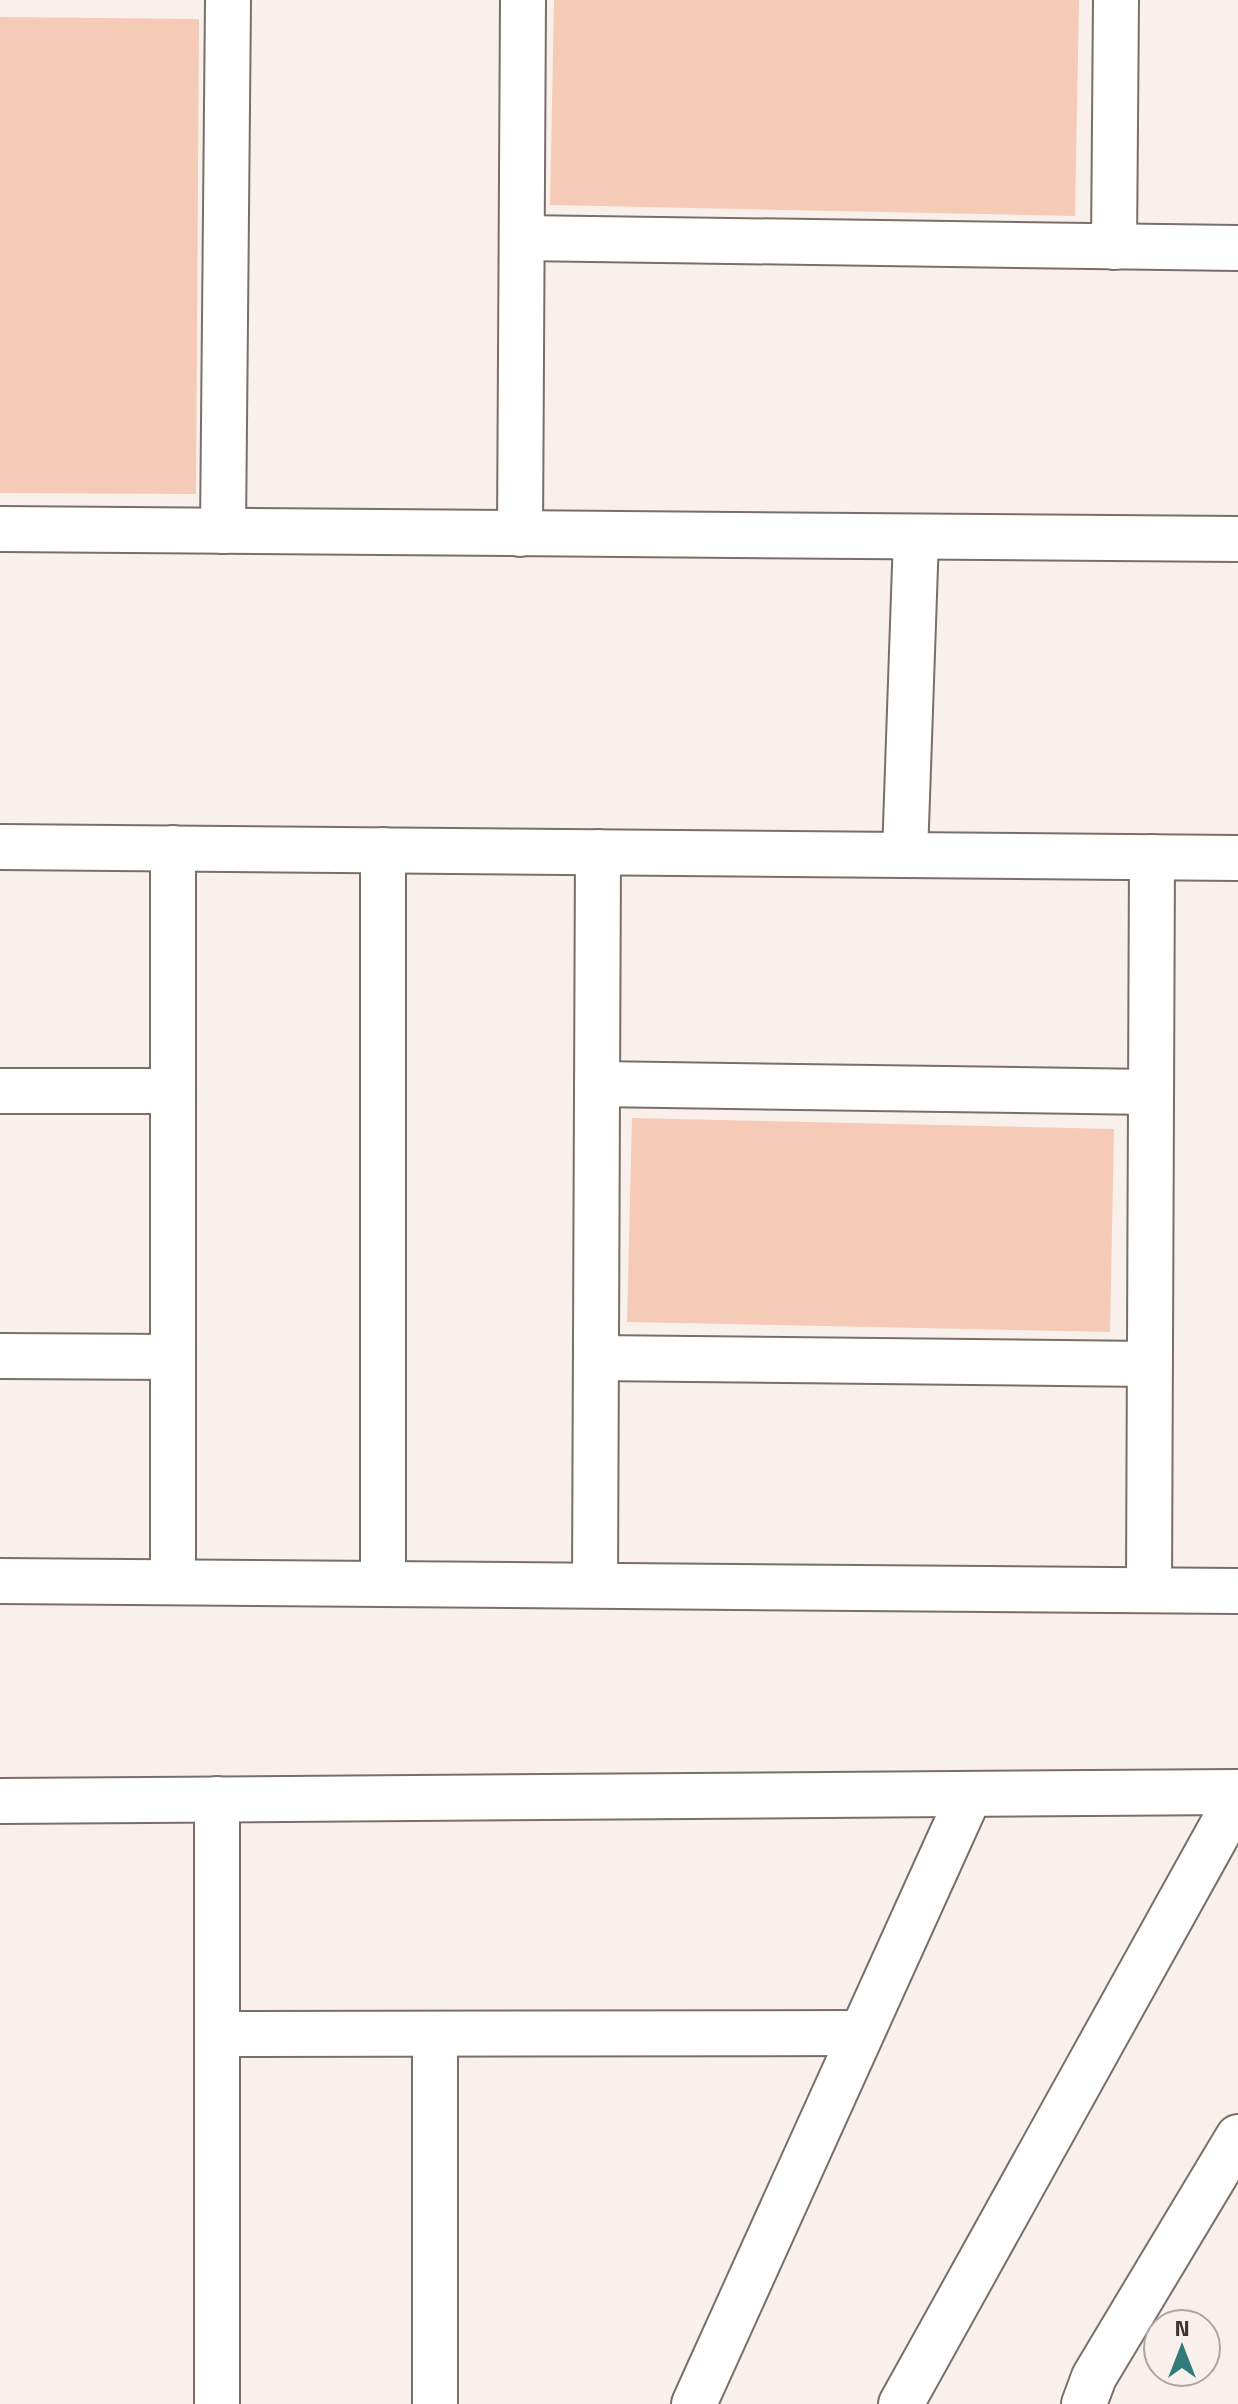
<svg xmlns="http://www.w3.org/2000/svg" width="1238" height="2404" font-family="'Titillium Web',sans-serif">
<rect width="100%" height="100%" fill="#faf0eb"/>
<g fill="#f5cab6">
<polygon points="554,0 1079,0 1075,216 550,205"/>
<polygon points="0,17 199,19 196,494 0,493"/>
<polygon points="632,1118 1114,1129 1110,1332 627,1322"/>
</g>
<g fill="none" stroke-linecap="round" stroke-linejoin="round">
<g stroke="#786f6a" stroke-width="48">
<g id="street">
<polyline points="522,238 1238,248"/>
<polyline points="1114,247 1116,0"/>
<polyline points="0,529 1238,539"/>
<polyline points="223,531 228,0"/>
<polyline points="520,534 523,0"/>
<polyline points="0,847 1238,858"/>
<polyline points="173,848 173,1582"/>
<polyline points="383,850 383,1583"/>
<polyline points="905,855 916,537"/>
<polyline points="597,1084 1151,1092"/>
<polyline points="0,1091 173,1091"/>
<polyline points="0,1356 173,1357"/>
<polyline points="596,1358 1149,1364"/>
<polyline points="0,1581 1238,1591"/>
<polyline points="595,1585 598,852"/>
<polyline points="1149,1588 1152,857"/>
<polyline points="217,1799 217,2404"/>
<polyline points="0,1801 1238,1792"/>
<polyline points="217,2034 861,2033"/>
<polyline points="435,2034 435,2404"/>
<polyline points="694,2404 970,1794"/>
<polyline points="901,2404 1238,1797"/>
<polyline points="1084,2404 1094,2377 1238,2137"/>
</g>
</g>
<use href="#street" stroke="#fff" stroke-width="44"/>
</g>
<g transform="translate(1182 2348)"><circle r="38" fill="#faf0eb" stroke="#ada5a1" stroke-width="2"/>
<path d="M0-6L14 30L0 20L-14 30Z" fill="#327b7c"/>
<text y="-12" font-size="22" font-weight="bold" text-anchor="middle" fill="#393533">N</text>
</g>
</svg>
